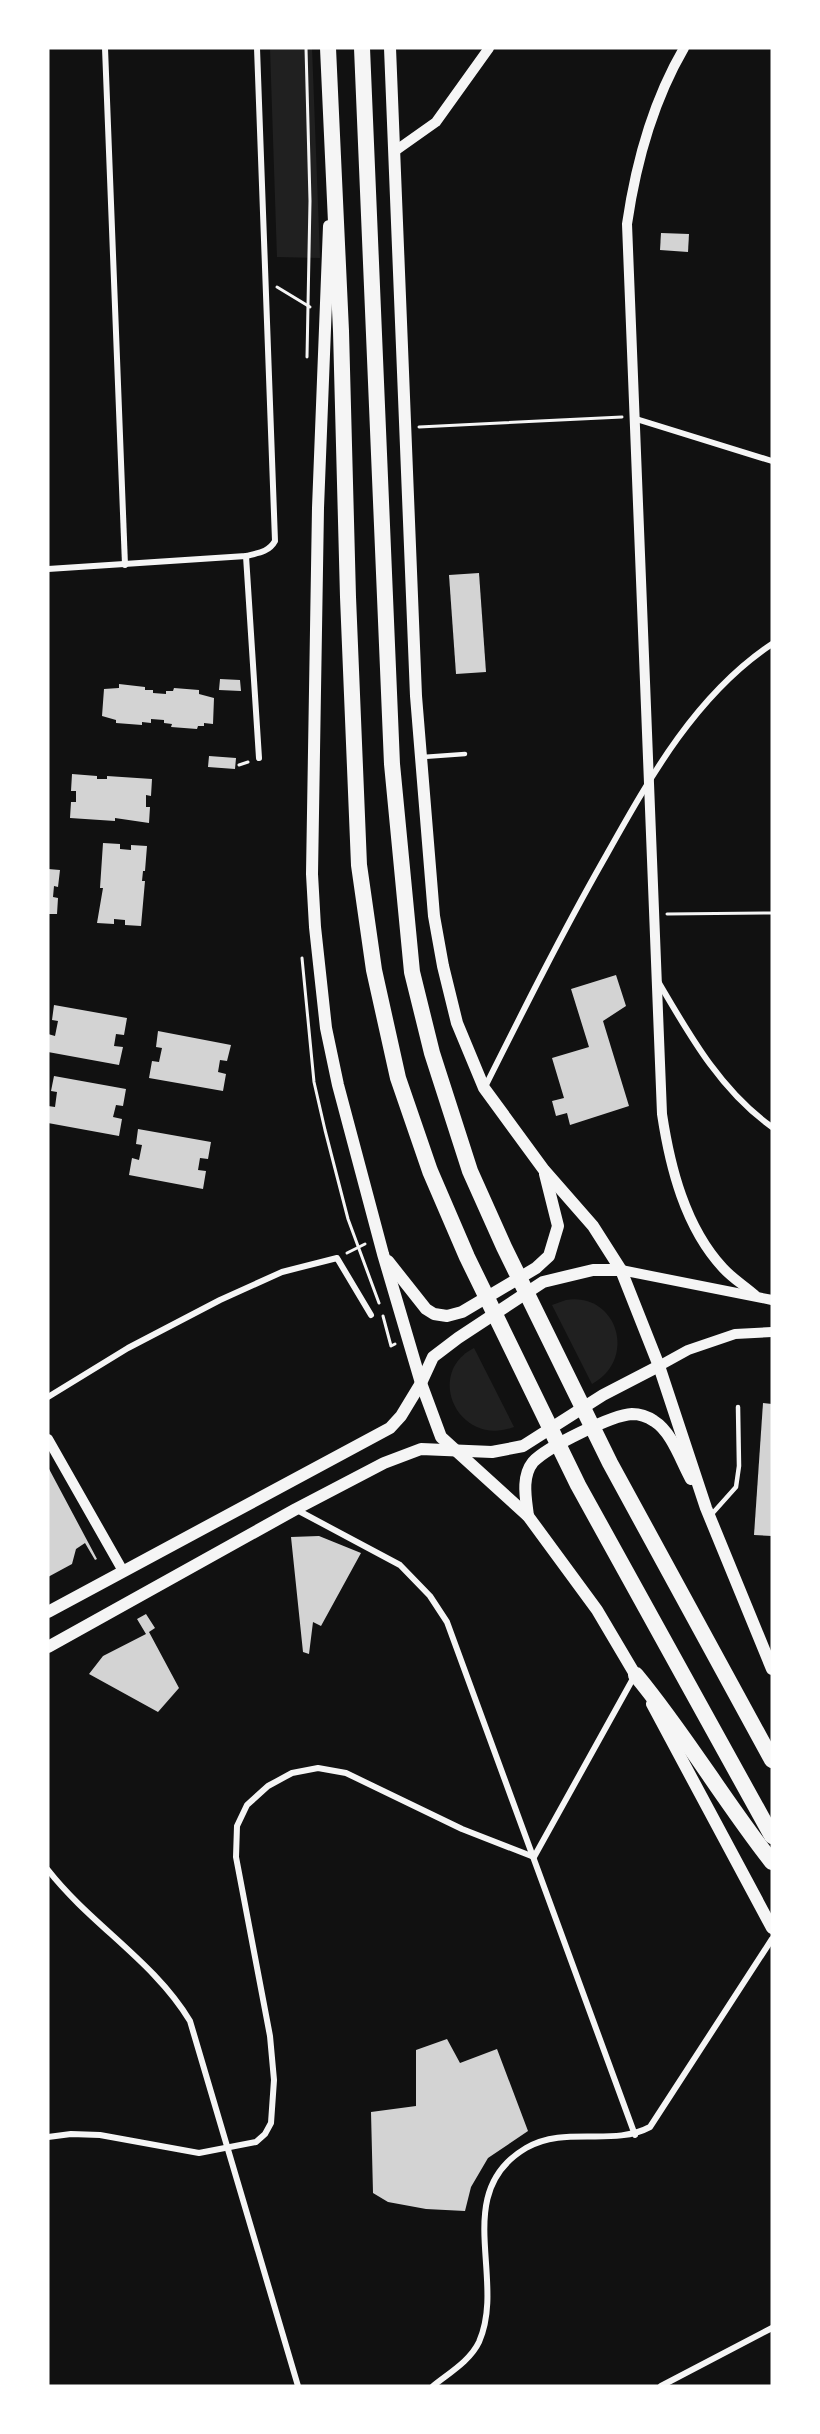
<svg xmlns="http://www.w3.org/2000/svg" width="820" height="2434" font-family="Cabin,sans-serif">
<rect width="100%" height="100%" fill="#111"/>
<g fill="#202020">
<polygon points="270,48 312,48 320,258 277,257"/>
<path d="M566 1300C617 1292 638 1359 592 1384L552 1305Z"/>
<path d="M474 1348 514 1427C458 1448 424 1373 474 1348Z"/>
</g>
<g fill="#d3d3d3">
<polygon points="661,233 689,234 688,252 660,250"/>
<polygon points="479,573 486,672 456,674 449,575"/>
<polygon points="220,679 240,680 241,691 219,690"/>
<polygon points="119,684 145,687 145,690 153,690 153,693 166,694 166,691 173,691 174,688 199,690 199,694 214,698 213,724 204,723 204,726 198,726 197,729 171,727 172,724 164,723 164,720 151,719 151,723 142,722 142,725 116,723 116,720 102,716 104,689 119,688"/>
<polygon points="209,756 236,758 235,769 208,767"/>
<polygon points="72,774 97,776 97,779 107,779 107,776 152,779 151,796 146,795 146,807 150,807 149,823 115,818 115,821 70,818 71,802 76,802 76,791 71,791"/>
<polygon points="103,843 120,844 120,849 131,850 131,845 147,846 145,871 143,871 142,881 145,881 141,926 125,925 125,920 114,919 114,924 97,923 103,888 100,888"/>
<polygon points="48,869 60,870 58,887 54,886 53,897 58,898 57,914 48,914"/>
<polygon points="616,975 626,1006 603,1021 629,1106 570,1125 567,1113 556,1116 552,1101 564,1098 552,1058 589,1047 571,989"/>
<polygon points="54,1005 127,1018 124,1035 116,1034 114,1046 123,1047 119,1065 48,1052 48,1034 55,1036 58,1021 52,1020"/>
<polygon points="158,1031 231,1045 227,1061 220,1060 218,1072 226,1074 223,1091 149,1078 152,1061 159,1062 162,1048 156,1047"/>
<polygon points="54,1076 126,1089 123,1106 116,1105 113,1117 122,1119 119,1136 48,1123 48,1106 55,1107 57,1092 51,1091"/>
<polygon points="138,1129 211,1142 208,1159 200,1158 198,1170 206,1171 203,1189 129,1175 132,1158 139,1160 142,1145 136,1144"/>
<polygon points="763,1403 772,1404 772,1536 754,1535"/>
<polygon points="48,1467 97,1559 95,1560 85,1543 76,1549 72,1564 48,1577"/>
<polygon points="319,1536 361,1553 321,1626 313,1622 309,1654 303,1652 291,1537"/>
<polygon points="146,1614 155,1628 149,1632 179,1688 158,1712 89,1674 103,1656 146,1634 137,1619"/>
<polygon points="447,2039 460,2063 497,2049 528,2131 488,2158 471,2187 465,2211 426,2209 388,2202 373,2193 371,2112 416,2106 416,2050"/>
</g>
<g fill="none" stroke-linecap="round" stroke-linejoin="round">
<g stroke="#f5f5f5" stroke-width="3">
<polyline points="306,48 310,201 307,357"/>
<polyline points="277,287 310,307"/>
<polyline points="419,427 622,417"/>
<polyline points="239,765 248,762"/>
<polyline points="667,914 772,913"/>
<polyline points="302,958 314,1082 325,1130 348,1219 379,1303"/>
<polyline points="347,1253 365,1244"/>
<polyline points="383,1316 391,1346 395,1344"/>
</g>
<g stroke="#f5f5f5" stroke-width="4.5">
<polyline points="423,757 465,754"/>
<polyline points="711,1515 736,1487 739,1466 738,1407"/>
</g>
<g stroke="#f5f5f5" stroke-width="6">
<polyline points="105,48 125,565"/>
<polyline points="633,418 772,461"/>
<polyline points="246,556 259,758"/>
<path d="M48 569 246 556C258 553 269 552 275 541L257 48"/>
<path d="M659 983C690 1036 721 1091 772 1127"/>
<path d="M485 1087C523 1011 561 935 603 861 648 781 694 696 772 644"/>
<polyline points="48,1397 128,1348 220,1300 282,1272 337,1258 371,1315"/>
<polyline points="297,1510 400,1565 430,1596 447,1622 635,2135"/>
<path d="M48 1870C91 1925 154 1961 190 2021L298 2386"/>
<polyline points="48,2137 71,2134 100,2135 199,2153 256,2142 265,2134 271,2123 274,2080 270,2036 236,1857 237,1826 247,1805 268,1786 292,1773 318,1768 346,1773 462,1829 534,1857 635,1675"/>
<path d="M433 2386C449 2373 470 2361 479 2342 507 2279 450 2193 526 2148 565 2125 613 2147 650 2127L772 1939"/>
<polyline points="661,2386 772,2328"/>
</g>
<g stroke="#f5f5f5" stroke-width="10">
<path d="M684 48C652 103 636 162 627 224L662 1114C670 1167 685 1227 723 1268 732 1278 745 1286 755 1295"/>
<polyline points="395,151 436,122 489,48"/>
<polyline points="621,1270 772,1300"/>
<polyline points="659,1366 688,1350 735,1334 772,1332"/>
<polyline points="48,1439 123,1571"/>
</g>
<g stroke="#f5f5f5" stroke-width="12">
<polyline points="390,48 416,696 434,916 443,966 457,1023 484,1088 544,1170 593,1226 621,1270 659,1366 706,1508 772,1669"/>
<polyline points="329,226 318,508 312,874 315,927 326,1028 338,1085 383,1254 421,1383 441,1437 528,1516 597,1610 639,1681"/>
<polyline points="388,1261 426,1309 434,1314 447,1316 462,1312 536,1268 549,1256 558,1226 545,1174"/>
<path d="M528 1516C526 1499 521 1477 533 1462 547 1447 612 1415 632 1414 639 1414 648 1417 654 1421 672 1432 681 1461 691 1479"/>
<polyline points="48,1612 390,1428 401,1416 421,1383 433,1357 458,1338 543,1282 593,1270 621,1270"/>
<polyline points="48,1647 296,1509 384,1463 421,1449 492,1452 523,1446 603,1395 659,1366"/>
<polyline points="652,1704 772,1928"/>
</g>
<g stroke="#f5f5f5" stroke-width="16">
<polyline points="328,48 341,331 348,597 359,865 374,970 398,1078 430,1171 467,1257 578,1485 772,1836"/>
<polyline points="362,48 392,764 412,972 432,1053 470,1171 504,1247 610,1463 772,1760"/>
<path d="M636 1675C685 1734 724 1801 772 1862"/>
</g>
</g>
<rect width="820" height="2434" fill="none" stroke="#ffffff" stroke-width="99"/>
</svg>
